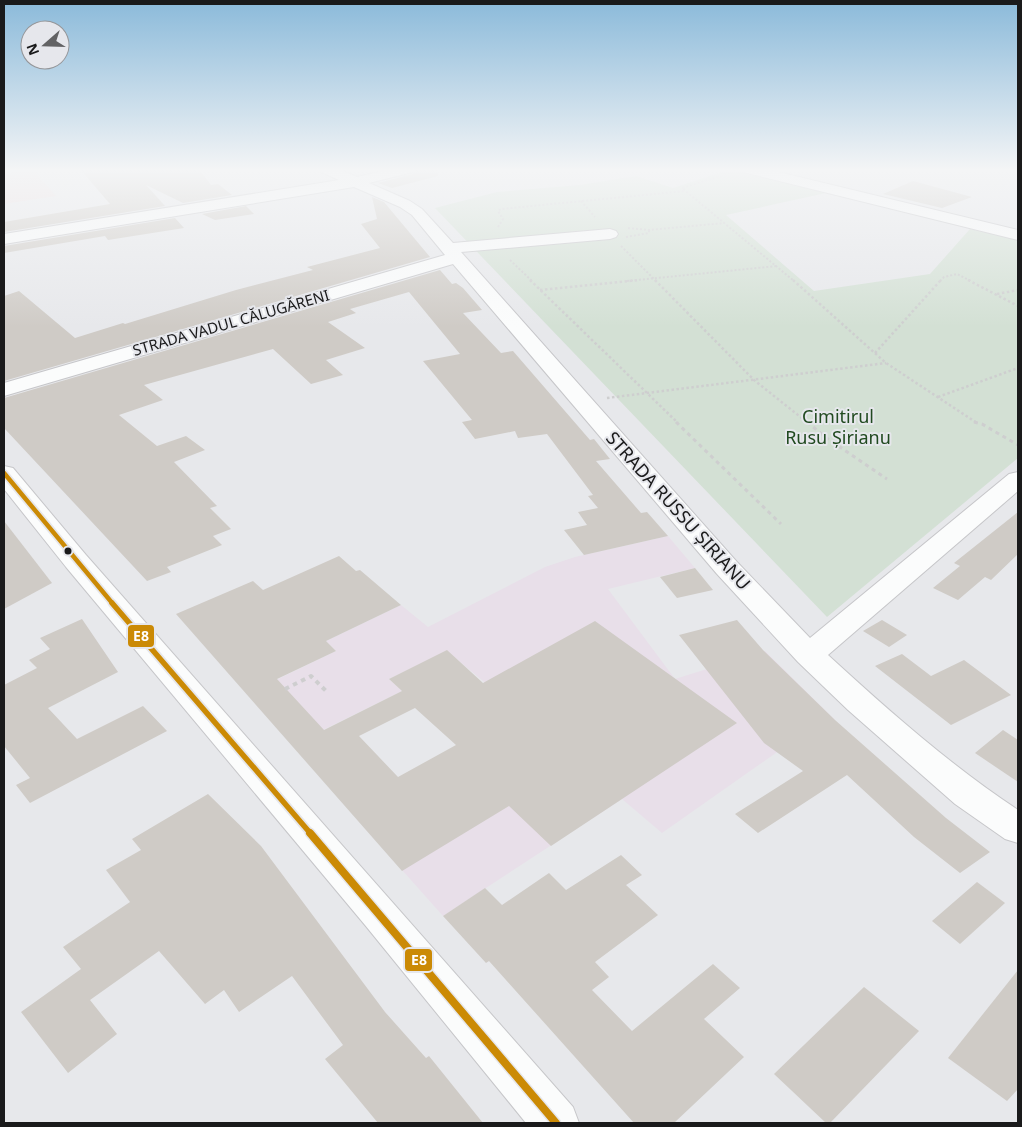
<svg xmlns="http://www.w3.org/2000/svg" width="1022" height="1127" font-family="'Noto Sans',sans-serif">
<rect width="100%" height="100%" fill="#e7e8eb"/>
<polygon fill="#ecdedf" points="33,170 56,196 4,204 4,174"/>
<polygon fill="#e8dfe9" points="668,536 695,568 608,589 675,679 765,651 835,720 797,738 662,833 622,799 443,916 362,825 536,725 447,651 389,679 402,691 323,730 276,680 336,651 326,641 401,605 428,627 545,567 575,557"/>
<polygon fill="#d3e0d4" points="731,169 826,193 726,215 814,291 930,274 970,229 1018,240 1018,458 827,617 435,208 497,192 580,185 636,176 673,188"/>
<g fill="#cfcbc6" fill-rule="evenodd">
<polygon points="80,169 199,169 211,185 218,184 232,195 183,203 146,185 165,206 4,232 4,222 110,204"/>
<polygon points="417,169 437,169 438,176 392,188 378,183 413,174"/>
<polygon points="913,181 972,197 942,208 883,194"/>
<polygon points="372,197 384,202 430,257 4,381 4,296 19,291 75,338 123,323 125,324 236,290 313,270 307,267 380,248 361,224 377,219"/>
<polygon points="246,206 254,214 215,220 202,214"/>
<polygon points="175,218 184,228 108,240 105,236 4,253 4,246"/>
<polygon points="440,270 452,284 456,283 463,288 482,310 463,313 501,353 513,351 590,440 594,439 610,459 596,461 641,513 647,512 668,536 584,555 564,530 587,525 578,512 598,508 588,496 593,495 547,434 518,438 515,431 475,439 462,422 472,420 423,361 460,354 409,292 350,309 356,313 328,322 365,348 326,360 343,375 311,384 273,349 144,385 163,400 119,415 157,446 186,436 205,450 174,462 217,506 210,508 231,529 213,536 222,545 167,567 171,572 147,581 4,428 4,398"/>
<polygon points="1018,512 1018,554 991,580 985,577 958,600 933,588 960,566 954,563"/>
<polygon points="4,521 52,583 4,609"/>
<path d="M339 556 356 571 360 570 401 605 326 641 336 651 277 679 324 730 402 691 389 679 447 650 483 683 595 621 737 723 551 846 509 806 402 871 176 614 253 581 263 590ZM415 708 456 745 398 777 359 736Z"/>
<polygon points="695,568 713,590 677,598 660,577"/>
<polygon points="82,619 118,672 48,708 77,739 143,706 167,731 30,803 16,785 30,778 4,746 4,685 37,668 29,660 50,649 40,638"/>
<polygon points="737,620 763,650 835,720 946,818 990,852 960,873 914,837 847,775 758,833 735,814 803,771 764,743 679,635"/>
<polygon points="882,620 907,635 889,647 863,631"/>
<polygon points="902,654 931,676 964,660 1011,695 951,725 875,666"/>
<polygon points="1003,730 1018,740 1018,782 975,753"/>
<polygon points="208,794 261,846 385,1012 426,1058 429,1056 483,1123 378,1123 325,1059 343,1045 292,976 239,1012 224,990 205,1004 159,951 90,1000 117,1034 68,1073 21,1012 81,969 63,947 130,902 106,870 141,850 132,839"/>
<polygon points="621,855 642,875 626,885 658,915 595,962 609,977 592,990 632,1031 713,964 740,988 704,1019 744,1057 674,1123 634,1123 489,961 486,963 443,916 485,888 502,905 549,873 566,890"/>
<polygon points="977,882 1005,903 960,944 932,921"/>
<polygon points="1018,970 1018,1089 1007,1101 948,1058"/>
<polygon points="864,987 919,1031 830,1123 826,1123 774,1074"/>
</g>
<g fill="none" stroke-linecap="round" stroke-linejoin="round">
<g stroke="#c6c6c9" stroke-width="2">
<g id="street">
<path d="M319 169H338L357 177 391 169H415L413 172 369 183 410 201 422 209 453 243 610 229 616 231 618 234 616 237 610 239 461 252 737 562 810 638 1009 474 1018 472V491L828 655C888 710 950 765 1018 810V843L1005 839 955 804 848 710 798 662 717 574 453 264 4 396V383L445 255 412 215 400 207 354 187 4 244V234L339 180 321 172Z"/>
<polygon points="741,169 766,169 1018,230 1018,240 743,172"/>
</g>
</g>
<g stroke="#c6c6c9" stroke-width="2">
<polygon id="secondary" points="4,466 13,468 86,555 573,1107 579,1123 526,1123 365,925 66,567 4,489"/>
</g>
<g stroke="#cececf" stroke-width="2" stroke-dasharray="2 2" stroke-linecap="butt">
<polyline points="730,173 682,188 794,281"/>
<polyline points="581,201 595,217"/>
<polyline points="498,227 503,219 498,211 501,209 685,191"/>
<polyline points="628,228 649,230 724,223"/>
<polyline points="626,237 649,233 649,230"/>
<polyline points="621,246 656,281"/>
<polyline points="510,260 532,281"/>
<polyline points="627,281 777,266"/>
<polyline points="940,281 944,277 957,274 971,281"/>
</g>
<g stroke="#cececf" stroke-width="2.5" stroke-dasharray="2.5 2.5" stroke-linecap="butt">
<polyline points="530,280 678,423"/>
<polyline points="655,280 754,380 808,423"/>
<polyline points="793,280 886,363 977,423"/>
<polyline points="968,280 1018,306"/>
<polyline points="540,290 639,280"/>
<polyline points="997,294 1018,290"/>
<polyline points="875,353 941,280"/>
<polyline points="938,397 1018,368"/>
<polyline points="607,398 886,363"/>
</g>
<g stroke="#cececf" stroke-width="3" stroke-dasharray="4 4" stroke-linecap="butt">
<polyline points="676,422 781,524"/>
<polyline points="807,422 828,439 887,479"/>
<polyline points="974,422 982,424 1018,445"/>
</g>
<polyline stroke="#cececf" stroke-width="4" stroke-dasharray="4.5 4.5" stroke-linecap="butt" points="285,689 311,676 327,692"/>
<use href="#street" fill="#fbfcfc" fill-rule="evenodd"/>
<use href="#secondary" fill="#fbfcfc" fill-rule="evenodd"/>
<g stroke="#e6e7ec" stroke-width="8">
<polyline id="bus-1-far2" points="4,473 113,604"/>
</g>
<g stroke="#e6e7ec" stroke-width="9">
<polyline id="bus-1-far1" points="112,603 311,834"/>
</g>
<g stroke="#e6e7ec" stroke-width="11">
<polyline id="bus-1" points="310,833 556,1123"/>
</g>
<use href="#bus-1-far2" stroke="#cb8a05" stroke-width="4.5"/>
<use href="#bus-1-far1" stroke="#cb8a05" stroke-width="5.5"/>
<use href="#bus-1" stroke="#cb8a05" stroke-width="8"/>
</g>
<linearGradient id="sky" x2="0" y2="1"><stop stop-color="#8bbada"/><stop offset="0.52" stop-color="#f4f5f6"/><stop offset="1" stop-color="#f4f5f6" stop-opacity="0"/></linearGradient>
<rect width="1022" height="327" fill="url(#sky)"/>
<circle fill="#1a1a1b" stroke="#e6e7ec" stroke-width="2" cx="68" cy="551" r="4.5"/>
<g text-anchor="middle" stroke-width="4" stroke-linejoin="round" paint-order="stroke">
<g font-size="15" fill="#1a1a1b" stroke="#e6e7ec">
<text transform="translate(231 323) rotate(-16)" y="5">STRADA VADUL CĂLUGĂRENI</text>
</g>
<g font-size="18" fill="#214a20" stroke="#e6e7ec">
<text x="838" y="423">Cimitirul<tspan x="838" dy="21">Rusu Șirianu</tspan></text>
</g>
<g font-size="18" fill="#1a1a1b" stroke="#e6e7ec">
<text transform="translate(678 511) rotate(48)" y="6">STRADA RUSSU ȘIRIANU</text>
</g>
</g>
<g stroke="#e6e7ec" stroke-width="2">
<rect x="127" y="624" width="28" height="24" rx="5" fill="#cb8a05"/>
<rect x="404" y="948" width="29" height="24" rx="5" fill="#cb8a05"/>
</g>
<g font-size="14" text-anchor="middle" font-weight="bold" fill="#fff">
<text x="141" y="641">E8</text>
<text x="419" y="965">E8</text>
</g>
<rect width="1022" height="1127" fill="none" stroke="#1a1a1b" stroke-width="10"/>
<g transform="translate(45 45) rotate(250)"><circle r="24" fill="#e6e7ec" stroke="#949598"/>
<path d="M0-4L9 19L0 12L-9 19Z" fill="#626264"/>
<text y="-8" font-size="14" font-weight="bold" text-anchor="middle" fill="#1a1a1b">N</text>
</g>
</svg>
